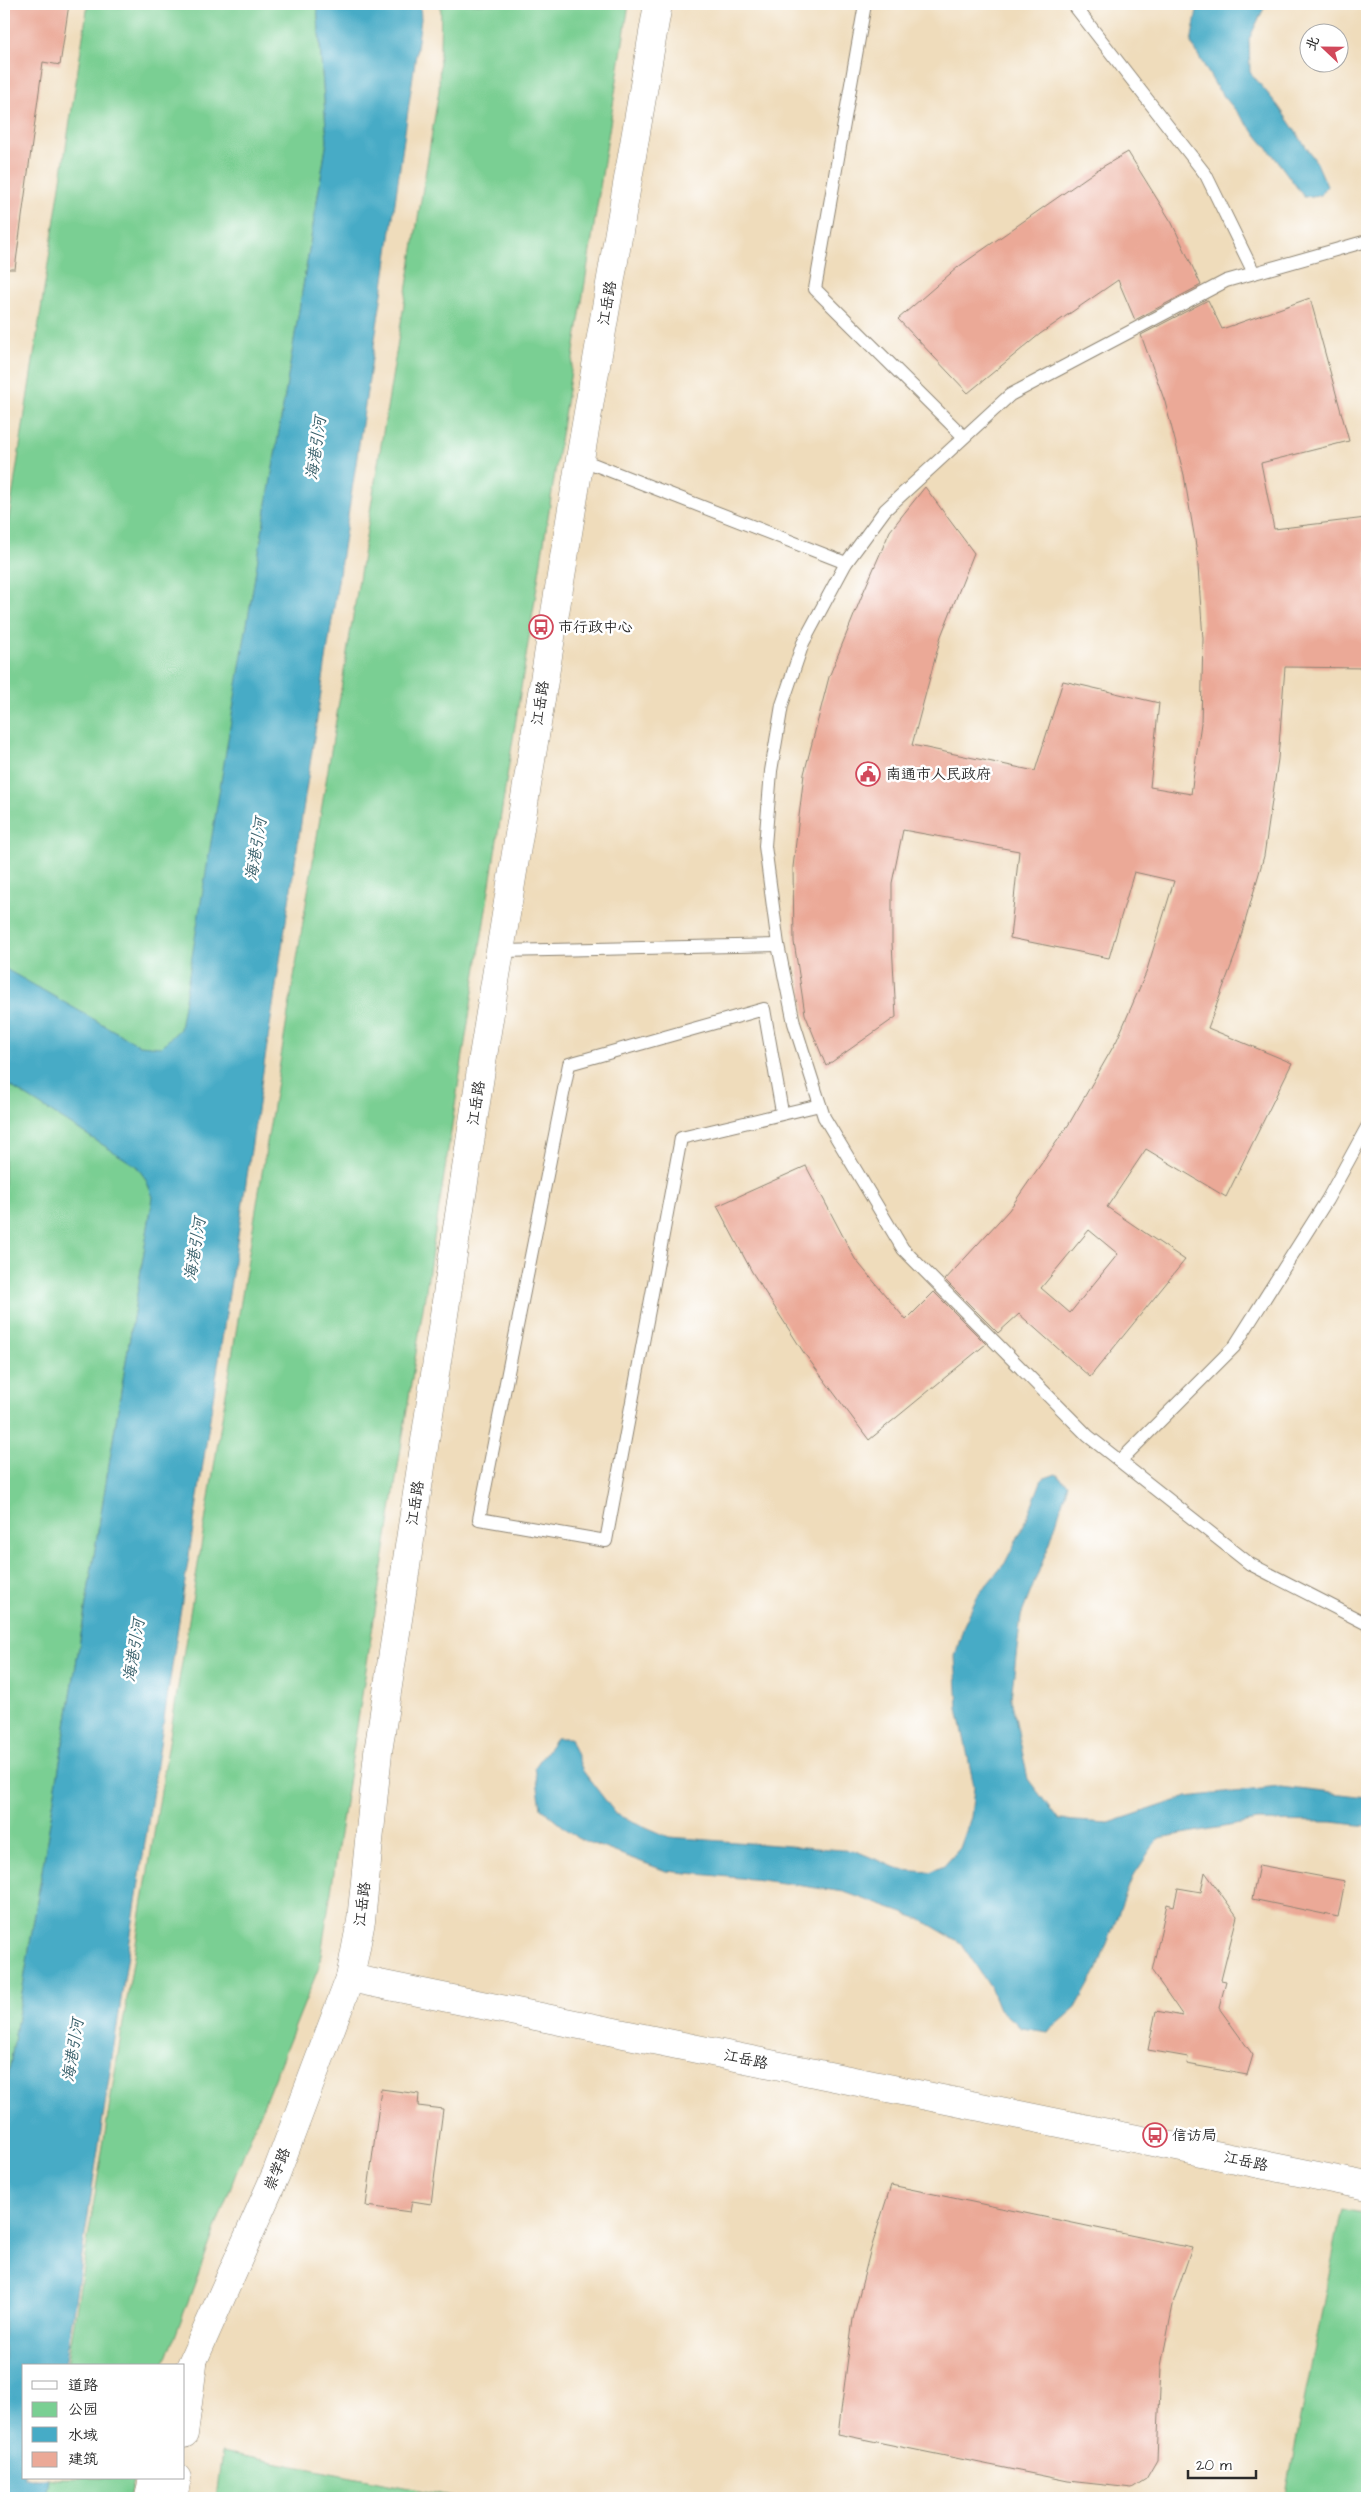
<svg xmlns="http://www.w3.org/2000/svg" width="1371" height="2502" font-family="'Architects Daughter','LXGW WenKai TC',sans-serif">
<rect width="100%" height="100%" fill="#fff"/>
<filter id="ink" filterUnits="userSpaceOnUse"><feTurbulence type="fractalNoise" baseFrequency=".02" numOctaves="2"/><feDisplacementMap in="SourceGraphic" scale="10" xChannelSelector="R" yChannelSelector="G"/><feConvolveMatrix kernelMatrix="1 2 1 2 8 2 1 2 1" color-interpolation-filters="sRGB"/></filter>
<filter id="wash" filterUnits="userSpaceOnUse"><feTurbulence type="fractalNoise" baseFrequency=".0096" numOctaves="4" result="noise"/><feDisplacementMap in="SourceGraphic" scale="20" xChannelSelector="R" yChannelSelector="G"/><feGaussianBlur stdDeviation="1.12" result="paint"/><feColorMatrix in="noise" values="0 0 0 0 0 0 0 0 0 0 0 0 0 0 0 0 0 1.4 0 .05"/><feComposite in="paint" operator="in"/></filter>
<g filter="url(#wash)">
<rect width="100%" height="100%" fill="#efdcbb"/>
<g fill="#7acf93" stroke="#527d5f">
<polygon points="88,4 317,4 327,141 4,2102 4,550"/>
<polygon points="441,4 629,4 319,1967 236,2173 164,2366 67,2366 439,90"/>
<polygon points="1342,2209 1367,2214 1367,2498 1285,2498"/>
<polygon points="222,2452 461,2498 216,2498"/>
<polygon points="48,2478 134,2478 129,2498 45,2498"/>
</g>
<g fill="#46abc6" stroke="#386b78">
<polygon points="317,4 420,4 421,19 383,287 65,2366 24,2366 24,2478 48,2478 45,2498 4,2498 4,2102 153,1197 145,1178 136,1166 4,1082 4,968 139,1045 161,1047 180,1029 327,141"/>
<polygon points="1198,4 1266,4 1249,39 1250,72 1279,107 1317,163 1327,186 1321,195 1304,197 1273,155 1217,88 1191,43"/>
<polygon points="1056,1474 1068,1484 1050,1543 1021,1616 1011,1698 1028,1779 1059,1820 1109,1823 1187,1797 1280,1787 1367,1797 1367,1826 1332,1822 1258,1821 1159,1838 1132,1878 1097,1970 1076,2008 1048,2032 1021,2028 999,2009 990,1987 961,1943 920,1919 844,1892 761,1880 666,1871 577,1838 541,1808 535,1767 556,1738 570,1738 583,1771 616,1814 669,1837 856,1851 901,1870 930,1872 944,1866 960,1848 971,1817 974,1787 958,1708 955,1656 964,1625 978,1595 1005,1563 1025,1523 1042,1479"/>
</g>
<g id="blocks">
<g fill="#eba997" fill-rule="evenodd">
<polygon points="4,4 69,4 60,65 43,62 15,269 4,269"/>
<polygon points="1128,152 1172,223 1201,285 1135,320 1118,280 1040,334 968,393 898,319 958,267 1097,170"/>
<path d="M1310 298 1349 441 1261 463 1274 529 1366 518 1367 668 1285 667 1278 759 1264 856 1236 953 1208 1028 1292 1063 1226 1197 1146 1149 1107 1207 1185 1260 1090 1377 1019 1314 998 1333 945 1280 1009 1210 1069 1124 1117 1040 1146 973 1174 881 1134 872 1109 958 1010 938 1019 851 903 830 892 883V943L896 1017 826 1066 805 1014 794 942 793 867 804 774 829 677 863 593 890 531 925 487 974 553 941 636 912 745 1035 771 1063 681 1159 703 1150 787 1191 794 1201 723 1203 639 1197 552 1184 475 1165 402 1141 335 1208 300 1222 329ZM1089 1230 1118 1254 1070 1313 1041 1288Z"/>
<polygon points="806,1166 855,1259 906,1320 934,1292 986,1344 869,1440 804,1353 752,1272 717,1206"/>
<polygon points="1259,1865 1345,1881 1338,1917 1252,1899"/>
<polygon points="1205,1872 1237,1916 1221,1980 1226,1981 1219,2008 1253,2055 1247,2075 1187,2064 1188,2057 1148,2050 1156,2011 1183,2016 1152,1971 1167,1904 1174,1906 1178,1888 1201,1892"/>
<polygon points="381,2089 419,2094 418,2106 443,2109 431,2204 412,2201 410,2212 366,2206"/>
<polygon points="891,2185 1192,2248 1174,2300 1161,2366 1157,2460 1146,2479 1132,2488 1068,2481 838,2434 853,2319 870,2252"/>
</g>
</g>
</g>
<g filter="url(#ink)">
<use href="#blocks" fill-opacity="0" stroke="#8d8473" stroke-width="1"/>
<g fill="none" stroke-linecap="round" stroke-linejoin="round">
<g stroke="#8d8473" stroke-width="14">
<g id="lane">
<polyline points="865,4 815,289 964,437"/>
<polyline points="1073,4 1206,175 1254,273"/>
<polyline points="1367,241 1226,281 1010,395 885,510 846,563 803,643 782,705 771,771 765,846 778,945 794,1023 824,1117 903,1249 1088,1436 1250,1564 1367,1624"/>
<polyline points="580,459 846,563"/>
<polyline points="500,951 778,945"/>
<polyline points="782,1112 764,1009 569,1064 479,1519 606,1541 681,1138 820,1105"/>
<polyline points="1120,1461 1234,1347 1327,1200 1367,1127"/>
</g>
</g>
<g stroke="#8d8473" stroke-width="29">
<g id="secondary">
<polyline points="350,1978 1367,2186"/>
<polyline points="184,2381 276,2174 350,1978 361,1921 378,1752 483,1056 580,459 658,4"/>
<polyline points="184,2434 193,2364"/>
<polyline points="149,2498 153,2478"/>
<polyline points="173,2498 177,2478"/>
</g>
</g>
<use href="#lane" stroke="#fff" stroke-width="12"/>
<use href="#secondary" stroke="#fff" stroke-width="28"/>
</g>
</g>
<defs>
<g id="bus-ring" transform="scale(1.25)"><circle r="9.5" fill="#fff" stroke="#d1495b" stroke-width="1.5"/><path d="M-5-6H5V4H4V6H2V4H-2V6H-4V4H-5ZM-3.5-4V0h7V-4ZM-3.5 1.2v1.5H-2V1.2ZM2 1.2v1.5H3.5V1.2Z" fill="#d1495b"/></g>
<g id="civic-ring" transform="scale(1.25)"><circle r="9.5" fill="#fff" stroke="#d1495b" stroke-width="1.5"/><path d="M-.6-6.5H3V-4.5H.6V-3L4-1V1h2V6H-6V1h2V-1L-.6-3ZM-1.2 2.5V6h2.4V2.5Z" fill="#d1495b"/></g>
</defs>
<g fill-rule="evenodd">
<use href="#bus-ring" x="541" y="627"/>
<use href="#civic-ring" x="868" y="774"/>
<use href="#bus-ring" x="1155" y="2135"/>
</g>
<g text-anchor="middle" stroke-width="5" stroke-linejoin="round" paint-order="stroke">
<g font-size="15" fill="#2b2b2b" stroke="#fff">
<text transform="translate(607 303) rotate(-80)" y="5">江岳路</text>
<text transform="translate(540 703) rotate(-81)" y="5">江岳路</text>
<text transform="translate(476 1103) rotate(-81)" y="5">江岳路</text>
<text transform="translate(415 1503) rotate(-81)" y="5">江岳路</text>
<text transform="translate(362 1904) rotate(-83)" y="5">江岳路</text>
<text transform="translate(746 2059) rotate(12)" y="5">江岳路</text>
<text transform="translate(1246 2161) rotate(12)" y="5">江岳路</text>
<text transform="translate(277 2169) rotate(-68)" y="5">崇学路</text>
</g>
<g font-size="15" fill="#2b2b2b" stroke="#fff" text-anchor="start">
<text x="558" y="632">市行政中心</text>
<text x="886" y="779">南通市人民政府</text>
<text x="1172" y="2140">信访局</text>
</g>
<g font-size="16" font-style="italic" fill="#365e69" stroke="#fff">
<text transform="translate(315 448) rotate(-82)" y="6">海港引河</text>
<text transform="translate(255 849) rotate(-81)" y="6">海港引河</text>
<text transform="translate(194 1249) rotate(-81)" y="6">海港引河</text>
<text transform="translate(133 1650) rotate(-81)" y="6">海港引河</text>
<text transform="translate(72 2050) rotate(-81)" y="6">海港引河</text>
</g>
</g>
<rect width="1371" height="2502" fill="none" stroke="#fff" stroke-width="20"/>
<rect x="22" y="2364" width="162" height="115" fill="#ffffff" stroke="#aaaaaa"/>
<rect x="32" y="2381" width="25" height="8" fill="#ffffff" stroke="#aaaaaa"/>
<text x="68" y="2390" font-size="15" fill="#2b2b2b">道路</text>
<rect x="32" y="2402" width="25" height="15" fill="#7acf93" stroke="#aaaaaa"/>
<text x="68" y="2414" font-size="15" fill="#2b2b2b">公园</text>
<rect x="32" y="2427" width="25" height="15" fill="#46abc6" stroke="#aaaaaa"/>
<text x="68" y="2440" font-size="15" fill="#2b2b2b">水域</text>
<rect x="32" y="2452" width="25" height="15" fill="#eba997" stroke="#aaaaaa"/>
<text x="68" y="2464" font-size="15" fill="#2b2b2b">建筑</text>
<g transform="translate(1324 48) rotate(292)"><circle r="24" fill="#ffffff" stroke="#aaaaaa"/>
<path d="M0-4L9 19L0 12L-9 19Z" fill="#d1495b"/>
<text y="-8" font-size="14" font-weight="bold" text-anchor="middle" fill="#2b2b2b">北</text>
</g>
<path d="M1188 2470v8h68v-8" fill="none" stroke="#2b2b2b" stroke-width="2.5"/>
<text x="1196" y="2470" font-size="15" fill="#2b2b2b" stroke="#ffffff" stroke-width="4" paint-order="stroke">20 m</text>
</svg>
